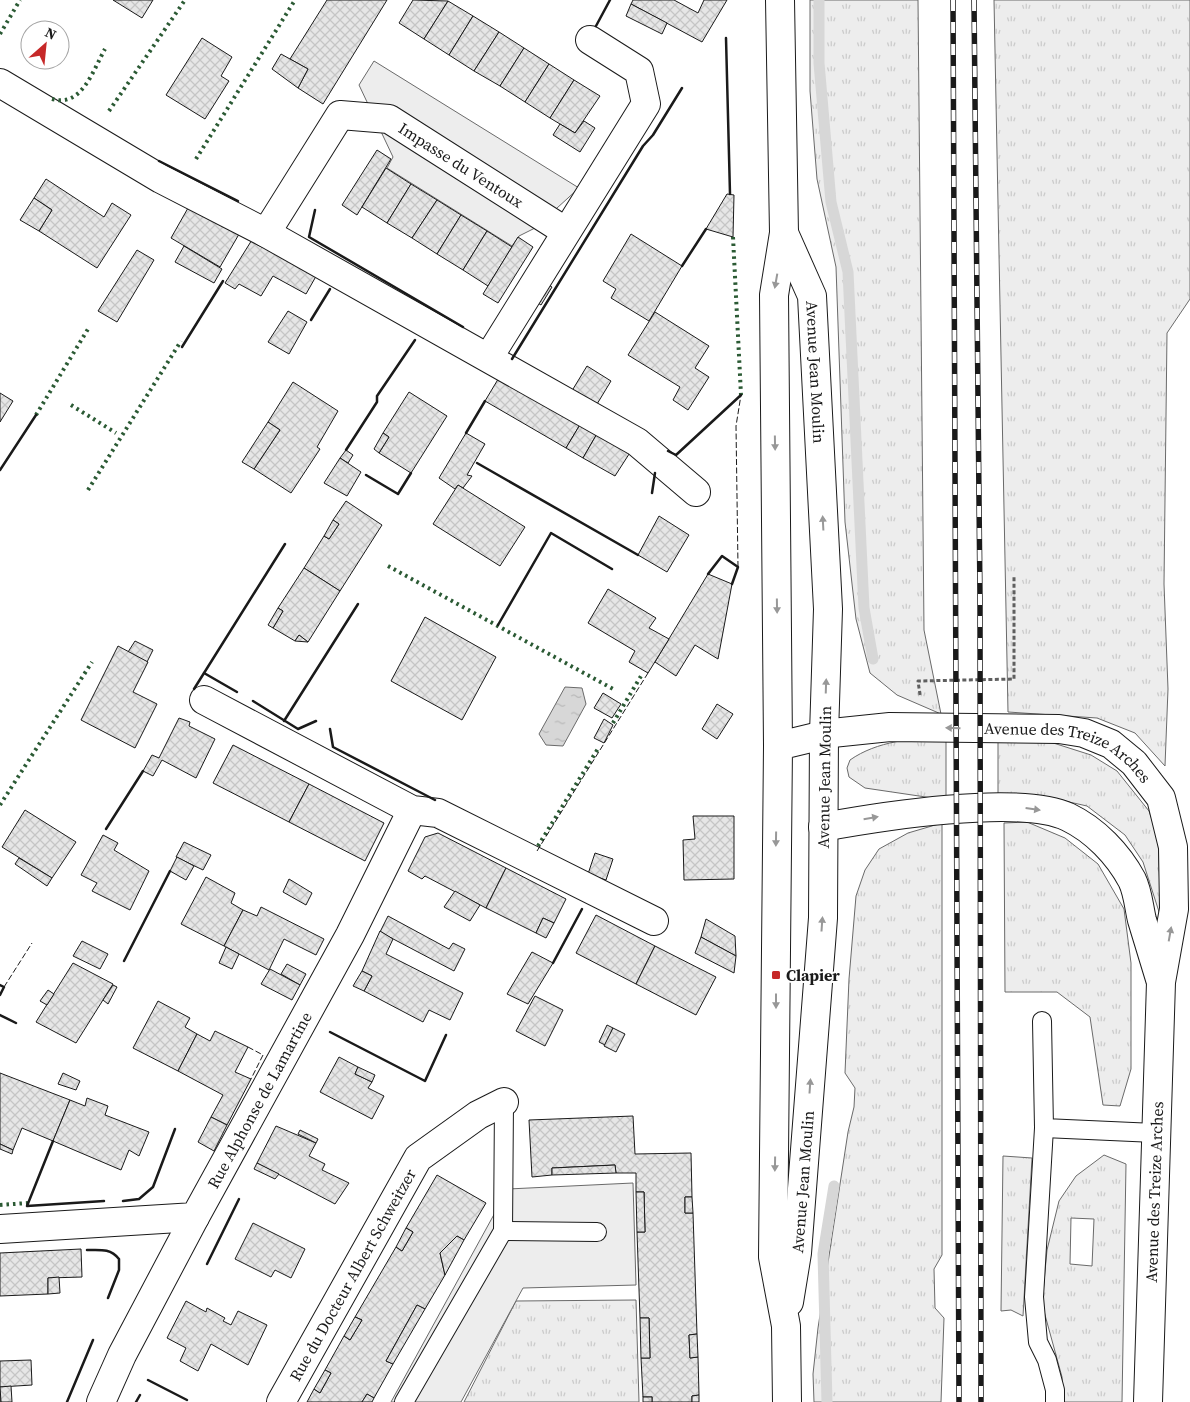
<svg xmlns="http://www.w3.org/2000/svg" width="1190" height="1402" font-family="'Source Serif 4',serif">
<defs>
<pattern id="grass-tufts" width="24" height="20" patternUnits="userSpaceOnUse" patternTransform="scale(1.25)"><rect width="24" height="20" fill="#ededed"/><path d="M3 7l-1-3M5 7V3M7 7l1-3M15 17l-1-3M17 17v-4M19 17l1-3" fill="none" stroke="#cbcbcb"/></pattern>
<pattern id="water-ripples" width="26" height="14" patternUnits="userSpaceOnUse" patternTransform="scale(1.25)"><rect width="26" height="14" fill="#d7d7d7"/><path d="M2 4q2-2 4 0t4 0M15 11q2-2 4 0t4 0" fill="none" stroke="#b8b8b8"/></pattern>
<pattern id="building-cross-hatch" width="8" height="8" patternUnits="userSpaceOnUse" patternTransform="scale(1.25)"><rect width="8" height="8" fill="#e6e6e6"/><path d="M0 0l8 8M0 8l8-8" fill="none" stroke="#c5c5c5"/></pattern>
</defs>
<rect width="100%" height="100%" fill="#fff"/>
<g fill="url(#grass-tufts)" stroke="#6a6a6a" fill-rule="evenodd">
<polygon points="810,0 918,0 924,630 941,714 897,695 870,673 856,619 845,522 836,267 817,179 810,91"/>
<polygon points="994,0 1190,0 1190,299 1167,333 1164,584 1168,689 1165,766 1135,733 1097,718 1008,712"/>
<path d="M946 737V800L865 788 849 777 847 768 850 760C877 741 913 738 946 737Z"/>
<polygon points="998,738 1047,741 1091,755 1117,771 1149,811 1158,836 1161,918 1143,862 1125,835 1087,806 1047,797 998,796"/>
<polygon points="1027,822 1065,838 1098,864 1124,909 1131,963 1131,1069 1120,1106 1103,1105 1090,1017 1057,992 1005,992 1004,823"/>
<polygon points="942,823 942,1255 934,1269 935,1308 944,1318 941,1402 814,1402 813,1374 818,1328 848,1132 854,1107 855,1088 845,1073 849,979 856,896 865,870 879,849 908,833"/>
<path d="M1104 1155 1126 1164 1122 1402H1063L1062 1377 1042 1304 1047 1250 1059 1201 1076 1176ZM1071 1218 1094 1219 1092 1266 1070 1264Z"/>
<polygon points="1003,1156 1032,1158 1023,1316 1011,1310 1001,1311"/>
<polygon points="636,1300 639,1402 464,1402 516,1301"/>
</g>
<g fill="#ededed" stroke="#6a6a6a">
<polygon points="374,61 579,188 535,228 519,236 512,246 387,168 393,157 359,85"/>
<polygon points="633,1183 636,1285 523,1288 461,1402 391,1402 508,1189"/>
</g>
<polygon fill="url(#water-ripples)" stroke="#6a6a6a" points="565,687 582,688 586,704 563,746 546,745 539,734"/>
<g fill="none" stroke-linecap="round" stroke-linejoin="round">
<g stroke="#d7d7d7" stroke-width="11">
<polyline points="819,0 819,63 831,202 848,272 864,608 873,659"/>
<polyline points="827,1402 823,1254 834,1186"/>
</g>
</g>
<g fill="url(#building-cross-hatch)" stroke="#1a1a1a">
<polygon points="113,0 153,0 142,18"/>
<polygon points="327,0 387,0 323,104 298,88 308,69 290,59"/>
<polygon points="413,0 448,1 424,39 399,23"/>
<polygon points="633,0 674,0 698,13 704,0 727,0 702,42 631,4"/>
<polygon points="448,1 473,16 449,55 424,39"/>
<polygon points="631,4 667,23 662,34 626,16"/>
<polygon points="473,16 499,32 474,71 449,55"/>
<polygon points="499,32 524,48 500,86 474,71"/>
<polygon points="202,38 232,57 221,76 229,81 205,119 166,95"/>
<polygon points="524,48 549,64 525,102 500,86"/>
<polygon points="281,54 308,69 298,88 272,69"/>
<polygon points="549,64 574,80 550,118 525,102"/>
<polygon points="574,80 600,96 575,133 550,118"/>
<polygon points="584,121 595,128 580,152 553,135 560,124 575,133"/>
<polygon points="377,150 391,159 357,215 342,205"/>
<polygon points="386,168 411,184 387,223 362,207"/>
<polygon points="46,179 104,217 112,203 131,215 97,268 39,231 52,210 34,198"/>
<polygon points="411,184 437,200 412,238 387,223"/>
<polygon points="727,194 734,195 733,237 706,229"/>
<polygon points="34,198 52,210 39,231 20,220"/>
<polygon points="437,200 461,215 437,254 412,238"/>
<polygon points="192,201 242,229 220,267 171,238"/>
<polygon points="461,215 487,231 463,270 437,254"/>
<polygon points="487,231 512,247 488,286 463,270"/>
<polygon points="631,234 682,266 649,321 611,298 616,289 603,281"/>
<polygon points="255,235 319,271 306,294 273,276 261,296 239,284 235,289 225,283"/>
<polygon points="518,237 533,247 498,303 483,294"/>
<polygon points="184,246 222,269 214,283 175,262"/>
<polygon points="137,250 154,260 117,322 98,311"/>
<polygon points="543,282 552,287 541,305 533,300"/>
<polygon points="288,311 307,322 289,354 268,342"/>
<polygon points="655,312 709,346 695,368 709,377 688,410 673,400 680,387 628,355"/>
<polygon points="587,366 611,381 594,409 570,394"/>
<polygon points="500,376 581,423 566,448 485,401"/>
<polygon points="293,382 338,411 317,447 320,449 291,493 254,469 280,430 268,422"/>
<polygon points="409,392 447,416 411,473 379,453 389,437 383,433"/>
<polygon points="0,393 13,401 0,422"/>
<polygon points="268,422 280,430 254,469 242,462"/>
<polygon points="581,423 598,432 583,458 566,448"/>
<polygon points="598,432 631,451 615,476 583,458"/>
<polygon points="383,433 389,437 379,453 374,449"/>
<polygon points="466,433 485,444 467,475 472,476 463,488 458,485 455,489 439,478"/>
<polygon points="346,450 353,455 348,463 340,458"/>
<polygon points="340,458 361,472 347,496 324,483"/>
<polygon points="458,485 525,527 500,566 433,524"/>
<polygon points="346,501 382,525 340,591 304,568 324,536 329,539 339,524 333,520"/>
<polygon points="659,516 689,535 667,572 638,555"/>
<polygon points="333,520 339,524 329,539 324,536"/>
<polygon points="304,568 340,591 308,642 299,635 295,641 273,628 283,611 278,608"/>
<polygon points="708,574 732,584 718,659 695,645 676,676 655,662"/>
<polygon points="608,589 656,618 649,628 669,639 648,673 629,662 635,651 588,623"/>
<polygon points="278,608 283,611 273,628 268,625"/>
<polygon points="425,617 496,657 462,720 391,681"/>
<polygon points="299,635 308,642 295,641"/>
<polygon points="135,641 153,650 147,662 128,652"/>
<polygon points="118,646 148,662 133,692 157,704 135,748 81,720"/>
<polygon points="603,693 621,704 612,718 594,708"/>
<polygon points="717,704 733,714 717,739 702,729"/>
<polygon points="179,718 190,722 189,726 215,739 196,778 162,760 153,776 143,771 152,755 159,758"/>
<polygon points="604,719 613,725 604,743 594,738"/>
<polygon points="233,745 309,784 289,822 213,783"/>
<polygon points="309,784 384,823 365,861 289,822"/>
<polygon points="25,810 76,842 52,878 2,847"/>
<polygon points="693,816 734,816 734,879 684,880 683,840 695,839"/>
<polygon points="438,833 506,868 486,908 425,876 422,879 408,871 425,837"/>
<polygon points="103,835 118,843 114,850 149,871 130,910 92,891 97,883 81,875"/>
<polygon points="184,842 211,855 203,870 176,857"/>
<polygon points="595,853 613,859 606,880 588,874"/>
<polygon points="177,857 194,866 186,880 170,871"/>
<polygon points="19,858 52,878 47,886 15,864"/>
<polygon points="506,868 566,899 554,923 543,918 536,933 486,908"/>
<polygon points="206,877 235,893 231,903 243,910 224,946 181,924"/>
<polygon points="289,879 312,893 306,905 283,892"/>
<polygon points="455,891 480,905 470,921 444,907"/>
<polygon points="261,907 324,939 316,955 284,939 269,970 224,946 243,910 257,916"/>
<polygon points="596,915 655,946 636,984 576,953"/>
<polygon points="388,916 449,949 453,943 465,949 454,971 380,932"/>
<polygon points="543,918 554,923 546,938 536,933"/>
<polygon points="706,919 735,936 736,956 701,937"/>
<polygon points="380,931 393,939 386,954 463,993 450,1020 429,1010 423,1022 364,991 372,976 362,971"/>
<polygon points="701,937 736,956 734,973 695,953"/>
<polygon points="82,941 108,954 100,969 73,956"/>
<polygon points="655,946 716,977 696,1015 636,984"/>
<polygon points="226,947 239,954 232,969 219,963"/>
<polygon points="532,952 553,963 528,1004 507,994"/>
<polygon points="73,963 113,984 76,1043 36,1022"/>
<polygon points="287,964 306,974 300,985 281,974"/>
<polygon points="270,969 300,985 292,1000 261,984"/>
<polygon points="362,971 372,976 364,991 353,986"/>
<polygon points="113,985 117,987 108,1004 103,1000"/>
<polygon points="48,990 54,994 47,1005 40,1001"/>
<polygon points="535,996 563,1010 545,1046 516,1031"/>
<polygon points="158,1001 190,1018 185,1027 197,1034 178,1071 133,1048"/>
<polygon points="607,1025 613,1028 605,1045 599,1042"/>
<polygon points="613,1028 625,1034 616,1052 604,1046"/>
<polygon points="215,1031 248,1047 235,1072 251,1079 227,1125 211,1117 223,1095 178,1071 197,1034 210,1041"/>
<polygon points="339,1057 358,1067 355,1074 372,1082 368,1088 384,1096 372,1119 320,1092"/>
<polygon points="358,1067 375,1075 372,1082 355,1074"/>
<polygon points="0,1073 70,1100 53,1141 22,1128 13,1150 0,1144"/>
<polygon points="63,1073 80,1081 76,1090 58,1084"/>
<polygon points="87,1098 108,1106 105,1115 149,1132 139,1156 129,1150 121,1170 53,1141 70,1100 85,1106"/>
<polygon points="633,1116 635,1154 691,1153 692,1197 685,1197 685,1213 693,1213 697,1334 689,1335 690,1358 698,1357 699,1395 692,1396 692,1402 652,1402 652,1397 643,1397 641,1358 650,1358 649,1318 640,1318 637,1232 645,1232 644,1192 636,1192 636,1173 616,1173 615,1165 552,1168 552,1175 532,1177 529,1120"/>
<polygon points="211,1117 227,1125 214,1151 198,1142"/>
<polygon points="276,1126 316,1143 309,1156 325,1164 322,1170 349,1183 335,1204 257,1163"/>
<polygon points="300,1130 318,1139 316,1143 298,1134"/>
<polygon points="0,1144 13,1150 12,1154 0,1149"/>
<polygon points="257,1163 279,1174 275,1179 254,1169"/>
<polygon points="615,1165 616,1173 552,1175 552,1168"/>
<polygon points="437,1175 486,1203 464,1240 457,1236 440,1253 445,1275 425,1309 417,1305 386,1361 393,1364 374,1398 367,1394 362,1402 307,1402 314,1389 320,1393 331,1373 325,1370 344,1336 350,1340 362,1320 355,1317 396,1247 402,1251 413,1232 406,1228"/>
<polygon points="636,1192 644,1192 645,1232 637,1232"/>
<polygon points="685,1197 692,1197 693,1213 685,1213"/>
<polygon points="253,1223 305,1249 291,1278 275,1270 271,1277 235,1259"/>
<polygon points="406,1228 413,1232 402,1251 396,1247"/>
<polygon points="457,1236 464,1240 445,1275 440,1253"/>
<polygon points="81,1249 82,1277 48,1278 48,1294 0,1296 0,1253"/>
<polygon points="59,1277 60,1293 48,1294 48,1278"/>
<polygon points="186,1301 206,1312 207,1308 225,1318 223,1321 231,1325 238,1311 267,1325 248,1365 211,1344 198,1371 180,1361 186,1348 167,1338"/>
<polygon points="417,1305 425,1309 393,1364 386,1361"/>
<polygon points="355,1317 362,1320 350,1340 344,1336"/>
<polygon points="640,1318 649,1318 650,1358 641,1358"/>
<polygon points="697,1334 698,1357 690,1358 689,1335"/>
<polygon points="31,1360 32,1385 0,1387 0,1402 0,1361"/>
<polygon points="325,1370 331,1373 320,1393 314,1389"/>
<polygon points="11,1386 12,1402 1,1402 0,1387"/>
<polygon points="367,1394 374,1398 372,1402 362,1402"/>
<polygon points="699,1395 699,1402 692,1402 692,1396"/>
<rect x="643" y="1397" width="9" height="5"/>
</g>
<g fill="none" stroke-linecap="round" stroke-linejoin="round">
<g stroke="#1a1a1a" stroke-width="20">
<g id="service">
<polyline points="1042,1021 1044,1128 1155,1133"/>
<polyline points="1044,1128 1034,1297 1038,1342 1047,1360 1055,1390 1055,1402"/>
<polyline points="503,1231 597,1232"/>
<polyline points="404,1402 503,1231 504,1102"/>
</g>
</g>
<g stroke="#1a1a1a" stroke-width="30">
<g id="minor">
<polyline points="0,83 161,179 266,233 637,442 696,492"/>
<path id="s1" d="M266 233 340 115 389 119 565 231"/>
<polyline points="489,357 646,104 639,71 590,40"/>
<polyline points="204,700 412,810 438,813 654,921"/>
<path id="s2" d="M0 1229 195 1217 350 935 412 810"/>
<polyline points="101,1402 122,1355 195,1217"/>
<path id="s3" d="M281 1402 418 1158 478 1115 504 1102"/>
</g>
</g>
<g stroke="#1a1a1a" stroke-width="30">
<g id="tertiary">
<path id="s4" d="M784 233 812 296 828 609 824 734"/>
<polyline points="778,746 774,295 784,233 780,0"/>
</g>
</g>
<g stroke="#1a1a1a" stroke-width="30">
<g id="secondary">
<path d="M823 827C878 817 1019 794 1068 817 1095 830 1118 854 1132 880 1138 892 1139 908 1142 920 1148 940 1154 959 1160 979"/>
<path id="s5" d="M789 1302 797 1253 823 918 824 734"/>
<path id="s6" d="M787 1402 786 1326 773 1257 778 746 832 733 890 727 1059 729 1084 733 1111 744 1134 763 1161 798 1173 847 1174 909 1161 982 1148 1402"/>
</g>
</g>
<polyline stroke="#5f5f5f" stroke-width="3" stroke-dasharray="4 2.5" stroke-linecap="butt" points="920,695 918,681 1014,679 1014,575"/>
<use href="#service" stroke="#fff" stroke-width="18"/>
<use href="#minor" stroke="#fff" stroke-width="28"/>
<use href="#tertiary" stroke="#fff" stroke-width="28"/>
<use href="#secondary" stroke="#fff" stroke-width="28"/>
<g stroke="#1a1a1a" stroke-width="5.5">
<g id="rail">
<polyline points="953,0 959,1402"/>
<polyline points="974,0 980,598 981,1402"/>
</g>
</g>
<use href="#rail" stroke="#fff" stroke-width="4" stroke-dasharray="11" stroke-linecap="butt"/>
<g stroke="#2b5a34" stroke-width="4" stroke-dasharray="2.5 4" stroke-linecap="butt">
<polyline points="0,34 20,0"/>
<path d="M52 99C82 108 93 70 105 49"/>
<polyline points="109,111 185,0"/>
<polyline points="196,159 295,0"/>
<polyline points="733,237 741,395"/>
<polyline points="71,405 116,433"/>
<polyline points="36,415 88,329"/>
<polyline points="88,490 181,341"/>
<polyline points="388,566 615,690"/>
<polyline points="613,723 641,676"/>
<polyline points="0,805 92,662"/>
<polyline points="538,846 599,747"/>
<polyline points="0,1205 28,1203"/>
</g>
<g stroke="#1a1a1a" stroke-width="1" stroke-dasharray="6 2.5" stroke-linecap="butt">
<polyline points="738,567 736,426 741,395"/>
<polyline points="537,851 648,673"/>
<polyline points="4,987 32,943"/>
<polyline points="248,1047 263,1055 251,1079"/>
</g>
<g stroke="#1a1a1a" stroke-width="2.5">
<polyline points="596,26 610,0"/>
<polyline points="726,38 730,194"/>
<polyline points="159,161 238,201"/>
<polyline points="315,210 309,237 463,327"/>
<polyline points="682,266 706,229"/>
<polyline points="311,320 330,289"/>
<polyline points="182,347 223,281"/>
<polyline points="512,359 643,146 653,135 682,88"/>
<polyline points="466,433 485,401"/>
<polyline points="346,450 377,402 377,396 415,340"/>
<polyline points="668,451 676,455 741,395"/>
<polyline points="477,463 638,555"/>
<polyline points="0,470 36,415"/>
<polyline points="366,475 398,494 411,473"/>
<polyline points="652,493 655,473"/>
<polyline points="708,574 722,556 738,567 732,584"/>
<polyline points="498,625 551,533 612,569"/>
<polyline points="204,673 237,692"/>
<polyline points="194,689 285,544"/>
<polyline points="253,701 298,729 316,721"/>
<polyline points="284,721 358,604"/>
<polyline points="330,729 333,747 435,800"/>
<polyline points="106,829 143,771"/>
<polyline points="124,961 170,871"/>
<polyline points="553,963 582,909"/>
<polyline points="0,985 4,987 0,995"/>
<polyline points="0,1015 16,1023"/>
<polyline points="330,1032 425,1081 446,1035"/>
<polyline points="53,1141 27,1206 104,1201"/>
<polyline points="123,1201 139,1199 153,1187 175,1129"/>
<path d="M87 1250C100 1250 110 1248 119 1259V1270L108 1298"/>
<polyline points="207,1264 239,1199"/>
<polyline points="148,1380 187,1400"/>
<polyline points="67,1402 93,1340"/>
<polyline points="136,1402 140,1395"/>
</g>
</g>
<defs><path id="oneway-solid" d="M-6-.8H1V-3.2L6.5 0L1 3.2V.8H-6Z" transform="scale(1.25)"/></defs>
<g fill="#989898">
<use href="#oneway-solid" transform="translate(776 281) rotate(100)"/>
<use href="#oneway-solid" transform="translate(775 443) rotate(89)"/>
<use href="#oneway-solid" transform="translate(823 523) rotate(-93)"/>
<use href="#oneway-solid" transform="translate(777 606) rotate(89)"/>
<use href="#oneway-solid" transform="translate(826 686) rotate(-88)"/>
<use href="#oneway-solid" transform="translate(953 728) rotate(-179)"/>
<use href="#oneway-solid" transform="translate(1033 809) rotate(8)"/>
<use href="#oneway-solid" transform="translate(871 818) rotate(-10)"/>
<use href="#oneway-solid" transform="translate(776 839) rotate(91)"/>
<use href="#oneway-solid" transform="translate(822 924) rotate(-86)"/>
<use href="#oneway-solid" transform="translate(1170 934) rotate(-80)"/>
<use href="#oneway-solid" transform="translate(776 1001) rotate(90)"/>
<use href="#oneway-solid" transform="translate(810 1086) rotate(-86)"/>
<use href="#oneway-solid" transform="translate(775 1164) rotate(91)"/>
</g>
<rect fill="#c62828" stroke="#fff" stroke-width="2" x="771" y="970" width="10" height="10" rx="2.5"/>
<g text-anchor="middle" stroke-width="4" stroke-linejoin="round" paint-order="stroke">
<g font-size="16" fill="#1a1a1a" stroke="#fff">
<text dy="6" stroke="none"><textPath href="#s1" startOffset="274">Impasse du Ventoux</textPath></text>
<text dy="6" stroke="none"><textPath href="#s4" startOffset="145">Avenue Jean Moulin</textPath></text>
<text dy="6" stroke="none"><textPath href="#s6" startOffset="956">Avenue des Treize Arches</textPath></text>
<text transform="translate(824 777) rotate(-89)" y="6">Avenue Jean Moulin</text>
<text dy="6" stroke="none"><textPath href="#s2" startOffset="329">Rue Alphonse de Lamartine</textPath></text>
<text dy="6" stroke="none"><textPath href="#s5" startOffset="121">Avenue Jean Moulin</textPath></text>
<text transform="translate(1154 1192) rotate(-88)" y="6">Avenue des Treize Arches</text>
<text dy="6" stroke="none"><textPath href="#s3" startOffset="146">Rue du Docteur Albert Schweitzer</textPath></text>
</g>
<g font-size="16" font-weight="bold" fill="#1a1a1a" stroke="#fff" text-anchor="start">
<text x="786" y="981">Clapier</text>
</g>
</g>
<g transform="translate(45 45) rotate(27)"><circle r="24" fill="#ffffff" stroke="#a3a3a3"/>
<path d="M0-4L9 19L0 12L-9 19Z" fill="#c62828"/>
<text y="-8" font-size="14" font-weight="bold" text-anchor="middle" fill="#1a1a1a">N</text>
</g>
</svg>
